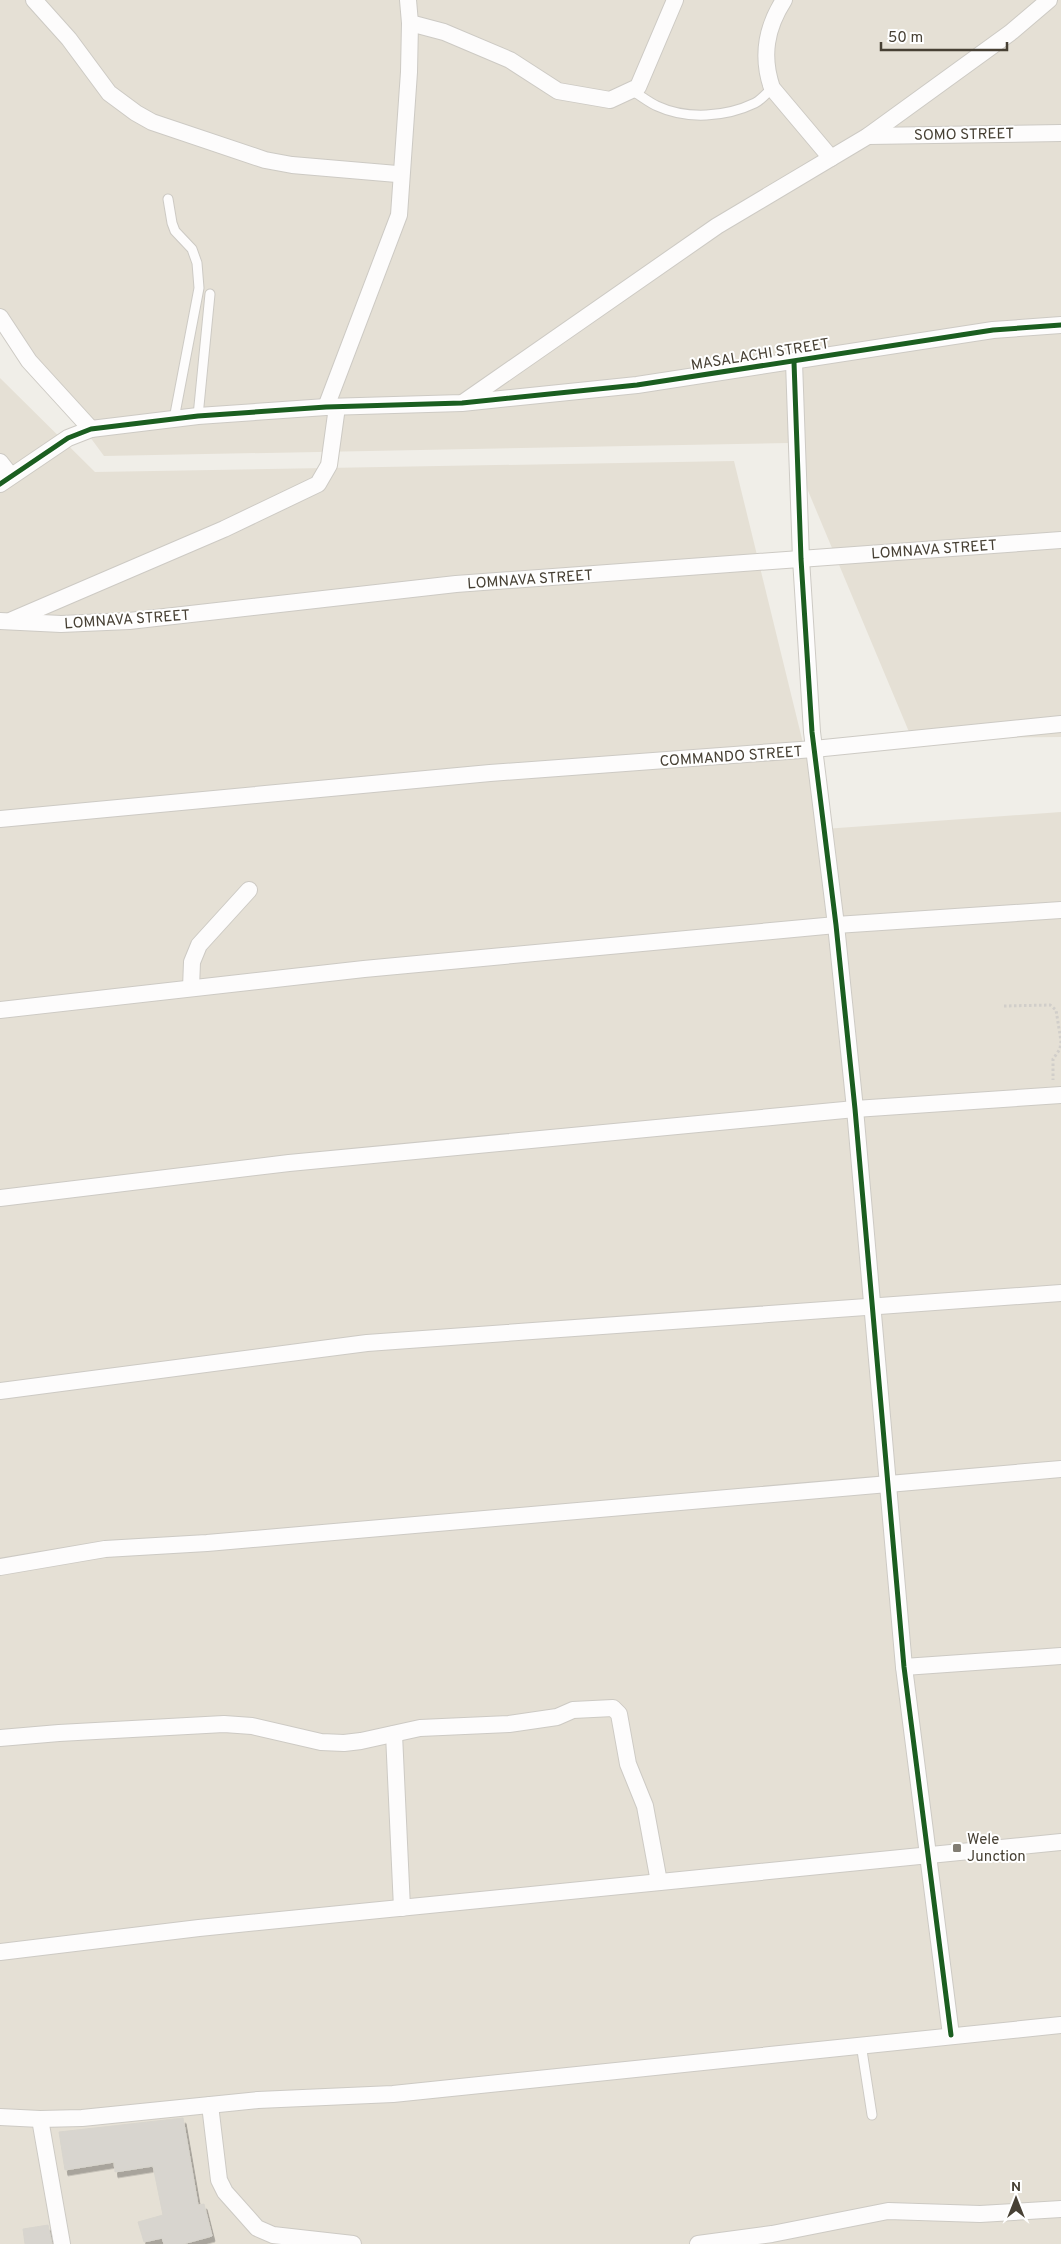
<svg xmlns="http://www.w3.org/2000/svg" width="1061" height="2244" font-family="Overpass,sans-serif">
<defs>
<filter id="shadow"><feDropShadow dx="3" dy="5.5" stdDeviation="0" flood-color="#0004"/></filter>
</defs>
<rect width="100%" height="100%" fill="#f0eee8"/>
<g fill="#e5e0d5">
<polygon points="0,0 1061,0 1061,737 912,739 788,443 104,456 0,315"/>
<polygon points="0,378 95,472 734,461 824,829 1061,812 1061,2244 0,2244"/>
</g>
<g fill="#d8d5cf" stroke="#d8d5ce" filter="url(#shadow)">
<polygon points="183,2118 198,2205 204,2204 212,2236 183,2244 164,2244 162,2238 144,2242 138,2222 163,2215 153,2166 115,2172 114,2162 65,2170 59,2132"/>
<polygon points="48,2225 52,2244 25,2244 23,2229"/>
</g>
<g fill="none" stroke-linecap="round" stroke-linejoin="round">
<g stroke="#cdcac4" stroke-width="11">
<g id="lane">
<path d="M631 90C640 95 648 102 657 106 687 120 726 117 755 103 761 100 767 93 772 88"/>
<polyline points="168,199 172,223 175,231 192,249 197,263 199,288 174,419"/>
<polyline points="198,416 210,294"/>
<polyline points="861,2044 872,2115"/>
</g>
</g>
<g stroke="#cdcac4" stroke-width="18">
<g id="street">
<polyline points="34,0 69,39 109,93 136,113 152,122 265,160 292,165 397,174 400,176"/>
<path d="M784 0C766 28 761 56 772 88L831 158"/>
<polyline points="410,23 444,32 510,60 558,91 610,100 638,87 675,0"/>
<polyline points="868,136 1061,133"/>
<polyline points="0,317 29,361 91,429"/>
<polyline points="794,362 801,559 812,732 836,925 855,1109 904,1667 951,2035"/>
<polyline points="464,402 717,226 868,136 1010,33 1049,0"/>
<polyline points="326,407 399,215 409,72 410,23 408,0"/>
<polyline points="0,462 11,476"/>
<polyline points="0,484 68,438 91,429 198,416 326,407 462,403 637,385 993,330 1061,325"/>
<polyline points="12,620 224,529 318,484 329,465 337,407"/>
<polyline points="0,621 61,624 129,621 456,584 1061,540"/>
<polyline points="0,819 490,773 814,749 1061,724"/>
<polyline points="191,988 192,962 199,945 249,890"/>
<polyline points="0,1010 364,969 836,925 1061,910"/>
<polyline points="0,1198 289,1163 855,1109 1061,1095"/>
<polyline points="0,1391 367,1343 1061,1293"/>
<polyline points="0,1567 105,1549 207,1543 1061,1469"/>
<polyline points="904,1667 1061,1656"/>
<polyline points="394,1734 402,1908"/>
<polyline points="0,1738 59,1733 224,1724 252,1726 321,1742 344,1743 361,1741 420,1728 509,1724 557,1717 573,1710 613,1708 619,1714 628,1764 645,1806 659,1882"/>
<polyline points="0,1952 199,1928 1061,1842"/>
<polyline points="210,2105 219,2180 225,2192 257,2228 273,2235 353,2244"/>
<polyline points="0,2117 40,2119 82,2118 258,2100 393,2094 1061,2025"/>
<polyline points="40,2119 62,2244"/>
<polyline points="698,2244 772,2234 888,2211 980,2214 1061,2209"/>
</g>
</g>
<polyline stroke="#d1ceca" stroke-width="3" stroke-dasharray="2.5 2.5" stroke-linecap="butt" points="1004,1006 1050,1005 1056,1010 1061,1041 1060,1049 1053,1059 1053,1080"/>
<use href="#lane" stroke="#fdfcfc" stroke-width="9"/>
<use href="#street" stroke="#fdfcfc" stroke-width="16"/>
<g stroke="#fff" stroke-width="8">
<g id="cycleway">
<polyline points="794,362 801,559 812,732 836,925 855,1109 904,1667 951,2035"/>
<polyline points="0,484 68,438 91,429 198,416 326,407 462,403 637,385 993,330 1061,325"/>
</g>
</g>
<use href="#cycleway" stroke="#1b5e20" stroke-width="5"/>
</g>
<rect fill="#827d73" stroke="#fff" stroke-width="2" x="952" y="1843" width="10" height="10" rx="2.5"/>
<g text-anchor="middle" stroke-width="4" stroke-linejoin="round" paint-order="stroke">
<g font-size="15" fill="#474034" stroke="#fff">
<text transform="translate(964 134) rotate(-1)" y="5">SOMO STREET</text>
<text transform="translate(760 354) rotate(-9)" y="5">MASALACHI STREET</text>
<text transform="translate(934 549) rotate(-4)" y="5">LOMNAVA STREET</text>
<text transform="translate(530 579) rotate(-4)" y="5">LOMNAVA STREET</text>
<text transform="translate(127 619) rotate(-4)" y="5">LOMNAVA STREET</text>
<text transform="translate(731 756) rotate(-4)" y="5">COMMANDO STREET</text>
</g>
<g font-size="15" fill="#474034" stroke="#fff" text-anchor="start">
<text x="967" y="1844">Wele<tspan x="967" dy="17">Junction</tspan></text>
</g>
</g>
<g transform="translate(1016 2199)" stroke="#ffffff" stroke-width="4" paint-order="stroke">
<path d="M0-4L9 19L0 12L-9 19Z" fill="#474034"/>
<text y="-8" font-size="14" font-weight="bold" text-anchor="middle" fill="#474034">N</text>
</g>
<path d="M881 42v8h126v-8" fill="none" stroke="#474034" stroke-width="2.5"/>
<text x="888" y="42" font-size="15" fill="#474034" stroke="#ffffff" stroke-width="4" paint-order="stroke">50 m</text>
</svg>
